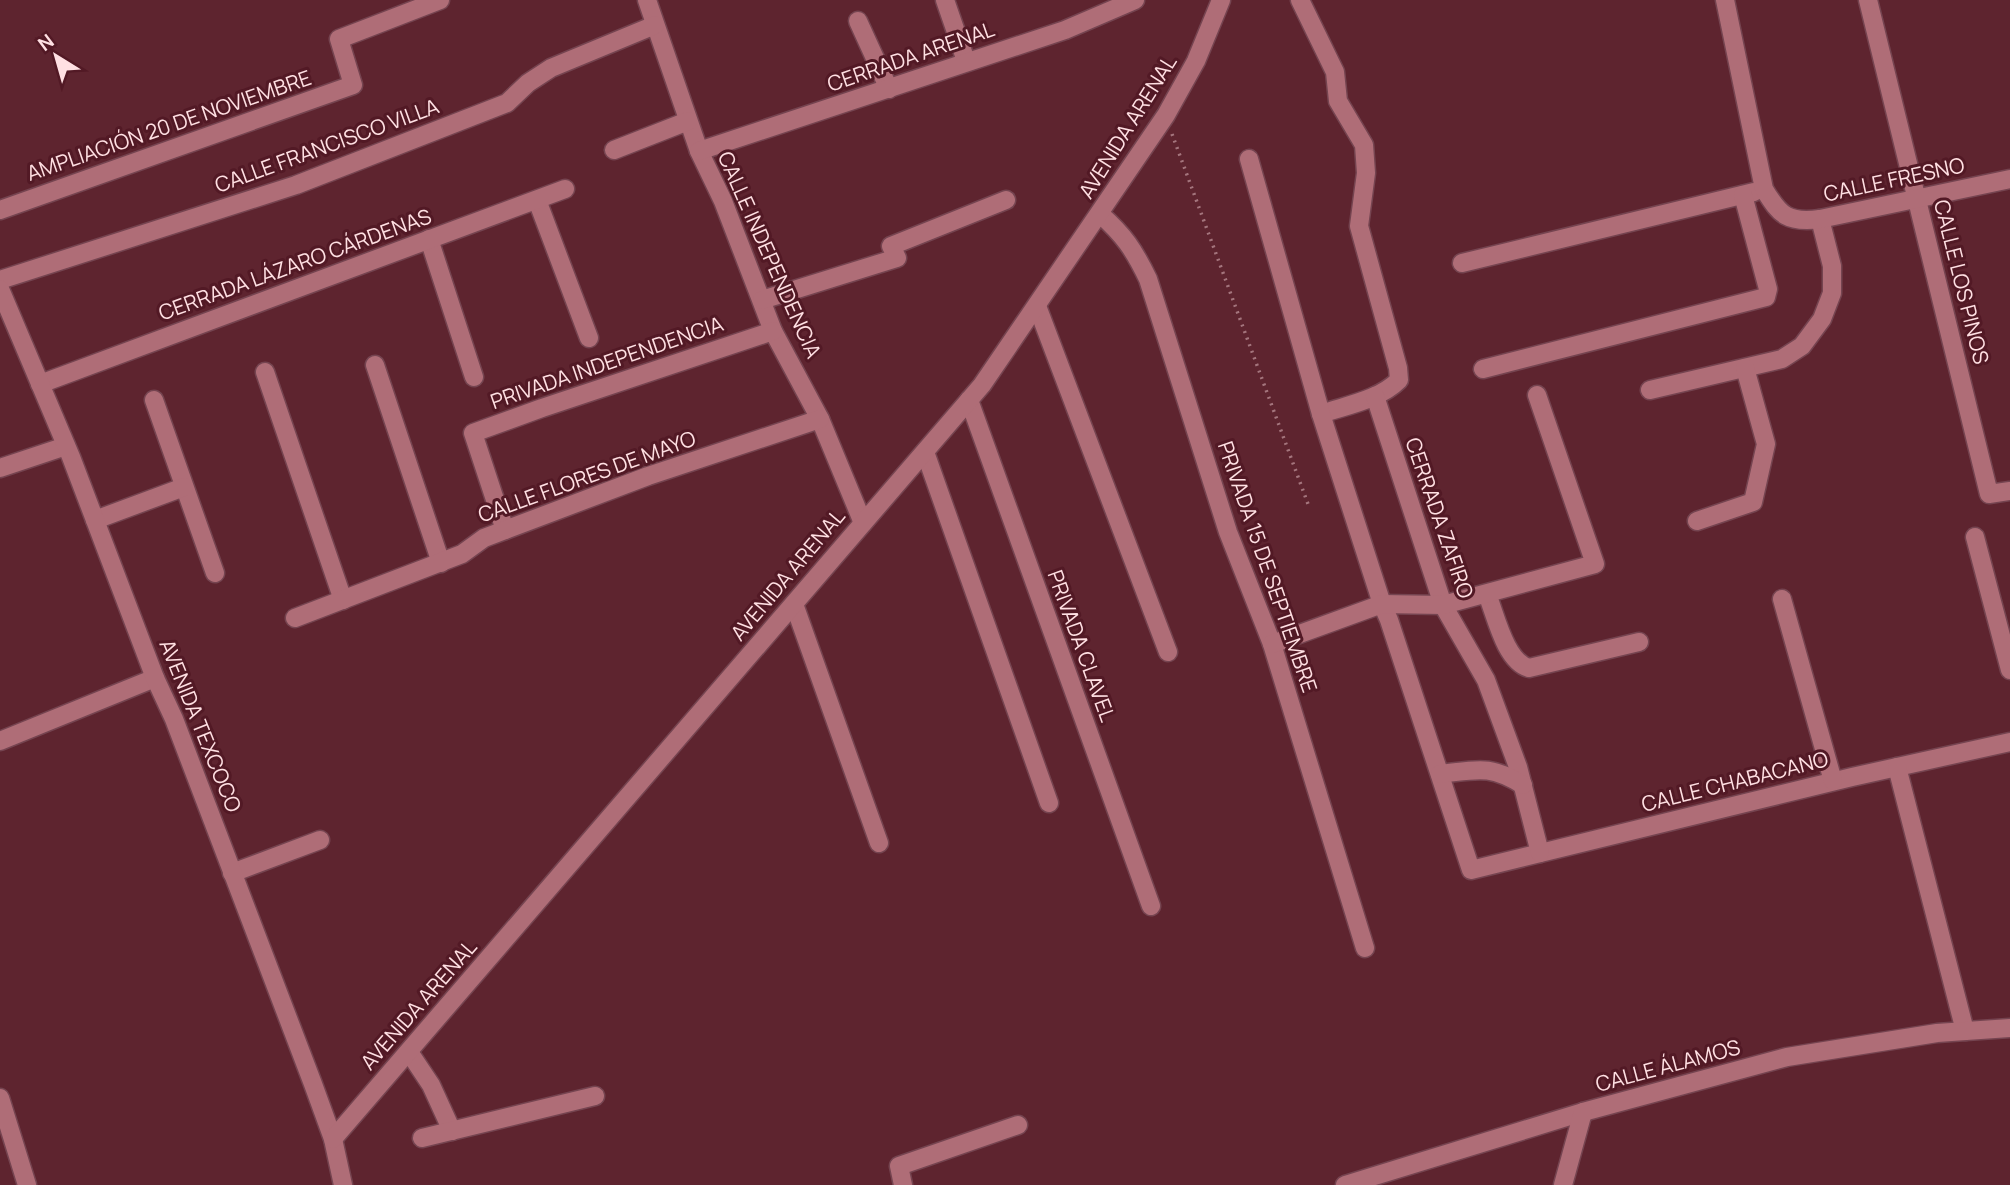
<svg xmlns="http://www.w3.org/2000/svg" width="2010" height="1185" font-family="Manrope,sans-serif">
<rect width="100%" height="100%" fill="#5e242f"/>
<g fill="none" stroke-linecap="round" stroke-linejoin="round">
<g stroke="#754450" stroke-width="21">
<g id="minor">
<polyline points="647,0 699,151 723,201 773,331 820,419 863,523"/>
<polyline points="945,0 966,61"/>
<path d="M1300 0 1335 72 1338 101 1364 145 1366 173 1359 226 1398 368 1399 380C1379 400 1347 405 1321 414"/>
<polyline points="1868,0 1989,494 2010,491"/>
<polyline points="858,21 889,89"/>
<polyline points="614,150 688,121"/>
<polyline points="699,151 1065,30 1135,0"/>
<polyline points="1249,159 1321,414 1382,604 1389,620 1471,870 1852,777 2010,742"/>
<polyline points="537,200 589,338"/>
<polyline points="0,210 353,85 339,39 440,0"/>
<path d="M1100 214C1124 235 1134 250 1148 279L1228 532 1272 644 1365 948"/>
<polyline points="429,239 474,377"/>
<polyline points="1462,263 1754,192"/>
<polyline points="0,280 296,185 507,103 528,83 551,68 655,25"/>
<polyline points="762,300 897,258 891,246 1006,200"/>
<polyline points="1037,306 1168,652"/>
<polyline points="375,365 441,563"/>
<polyline points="1483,369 1766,297 1768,289 1743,195"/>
<polyline points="265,372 343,600"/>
<polyline points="40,384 565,189"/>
<polyline points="1650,390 1782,359 1802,346 1822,319 1832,293 1832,266 1820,219"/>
<polyline points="1375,396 1443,605 1486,680 1518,767 1540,853"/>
<polyline points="154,400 215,573"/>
<polyline points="969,400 1151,906"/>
<polyline points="925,452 1049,803"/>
<polyline points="0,468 66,446"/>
<polyline points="95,520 184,487"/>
<polyline points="1697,521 1753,502 1766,444 1745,368"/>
<polyline points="505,530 473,433 542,408 773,331"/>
<polyline points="1975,537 2010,670"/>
<path d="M1487 594C1496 616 1505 661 1529 668L1639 642"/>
<polyline points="1782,599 1833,781"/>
<polyline points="794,604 879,843"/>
<polyline points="295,618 462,554 484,538 648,476 820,419"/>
<polyline points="1272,644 1382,604 1443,605 1595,564 1537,395"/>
<polyline points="0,741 155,678"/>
<polyline points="1897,767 1965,1031"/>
<path d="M1440 774C1477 770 1489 764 1523 785"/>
<polyline points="232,873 320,840"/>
<polyline points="409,1052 431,1085 452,1131"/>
<polyline points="0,1098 27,1185"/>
<polyline points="422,1138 595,1096"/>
<polyline points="903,1185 899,1166 1018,1125"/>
<polyline points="1345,1185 1583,1112 1787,1057 1937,1033 2010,1028"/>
<polyline points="1563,1185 1583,1112"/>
</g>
</g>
<g stroke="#754450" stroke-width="21">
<g id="secondary">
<path d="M1725 0 1764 189C1780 216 1788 223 1820 219L2010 179"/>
<polyline points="0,289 71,457 155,678 174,719 313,1084 333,1139 343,1185"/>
<polyline points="333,1139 982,385 1166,115 1196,61 1221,0"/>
</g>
</g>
<polyline stroke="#a4757d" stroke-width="3.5" stroke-dasharray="2 5" stroke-linecap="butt" points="1172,134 1308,504"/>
<use href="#minor" stroke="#af6d77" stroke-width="18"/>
<use href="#secondary" stroke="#af6d77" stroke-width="18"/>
</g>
<g text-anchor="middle" stroke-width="6" stroke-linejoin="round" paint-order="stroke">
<g font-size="21" fill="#ffe0e3" stroke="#521925">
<text transform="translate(911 57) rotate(-19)" y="7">CERRADA ARENAL</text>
<text transform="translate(169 126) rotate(-19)" y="7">AMPLIACIÓN 20 DE NOVIEMBRE</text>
<text transform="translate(1128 127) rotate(-58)" y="7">AVENIDA ARENAL</text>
<text transform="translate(327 146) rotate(-20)" y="7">CALLE FRANCISCO VILLA</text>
<text transform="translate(1894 180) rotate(-12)" y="7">CALLE FRESNO</text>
<text transform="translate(769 255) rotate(66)" y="7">CALLE INDEPENDENCIA</text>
<text transform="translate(295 265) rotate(-20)" y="7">CERRADA LÁZARO CÁRDENAS</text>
<text transform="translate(1961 282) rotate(76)" y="7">CALLE LOS PINOS</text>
<text transform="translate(607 363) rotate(-19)" y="7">PRIVADA INDEPENDENCIA</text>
<text transform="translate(587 477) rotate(-20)" y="7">CALLE FLORES DE MAYO</text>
<text transform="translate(1439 518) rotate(71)" y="7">CERRADA ZAFIRO</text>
<text transform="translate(1267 567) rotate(71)" y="7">PRIVADA 15 DE SEPTIEMBRE</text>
<text transform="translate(788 575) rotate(-50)" y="7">AVENIDA ARENAL</text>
<text transform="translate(1081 646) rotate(70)" y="7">PRIVADA CLAVEL</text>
<text transform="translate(200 726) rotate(68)" y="7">AVENIDA TEXCOCO</text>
<text transform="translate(1735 782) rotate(-14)" y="7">CALLE CHABACANO</text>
<text transform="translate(419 1005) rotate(-49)" y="7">AVENIDA ARENAL</text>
<text transform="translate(1668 1066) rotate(-15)" y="7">CALLE ÁLAMOS</text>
</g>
</g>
<g transform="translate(56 56) rotate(323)" stroke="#521925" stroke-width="5" paint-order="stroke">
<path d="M0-5L12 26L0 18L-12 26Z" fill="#ffe0e3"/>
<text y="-10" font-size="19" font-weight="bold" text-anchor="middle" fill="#ffe0e3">N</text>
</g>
</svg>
